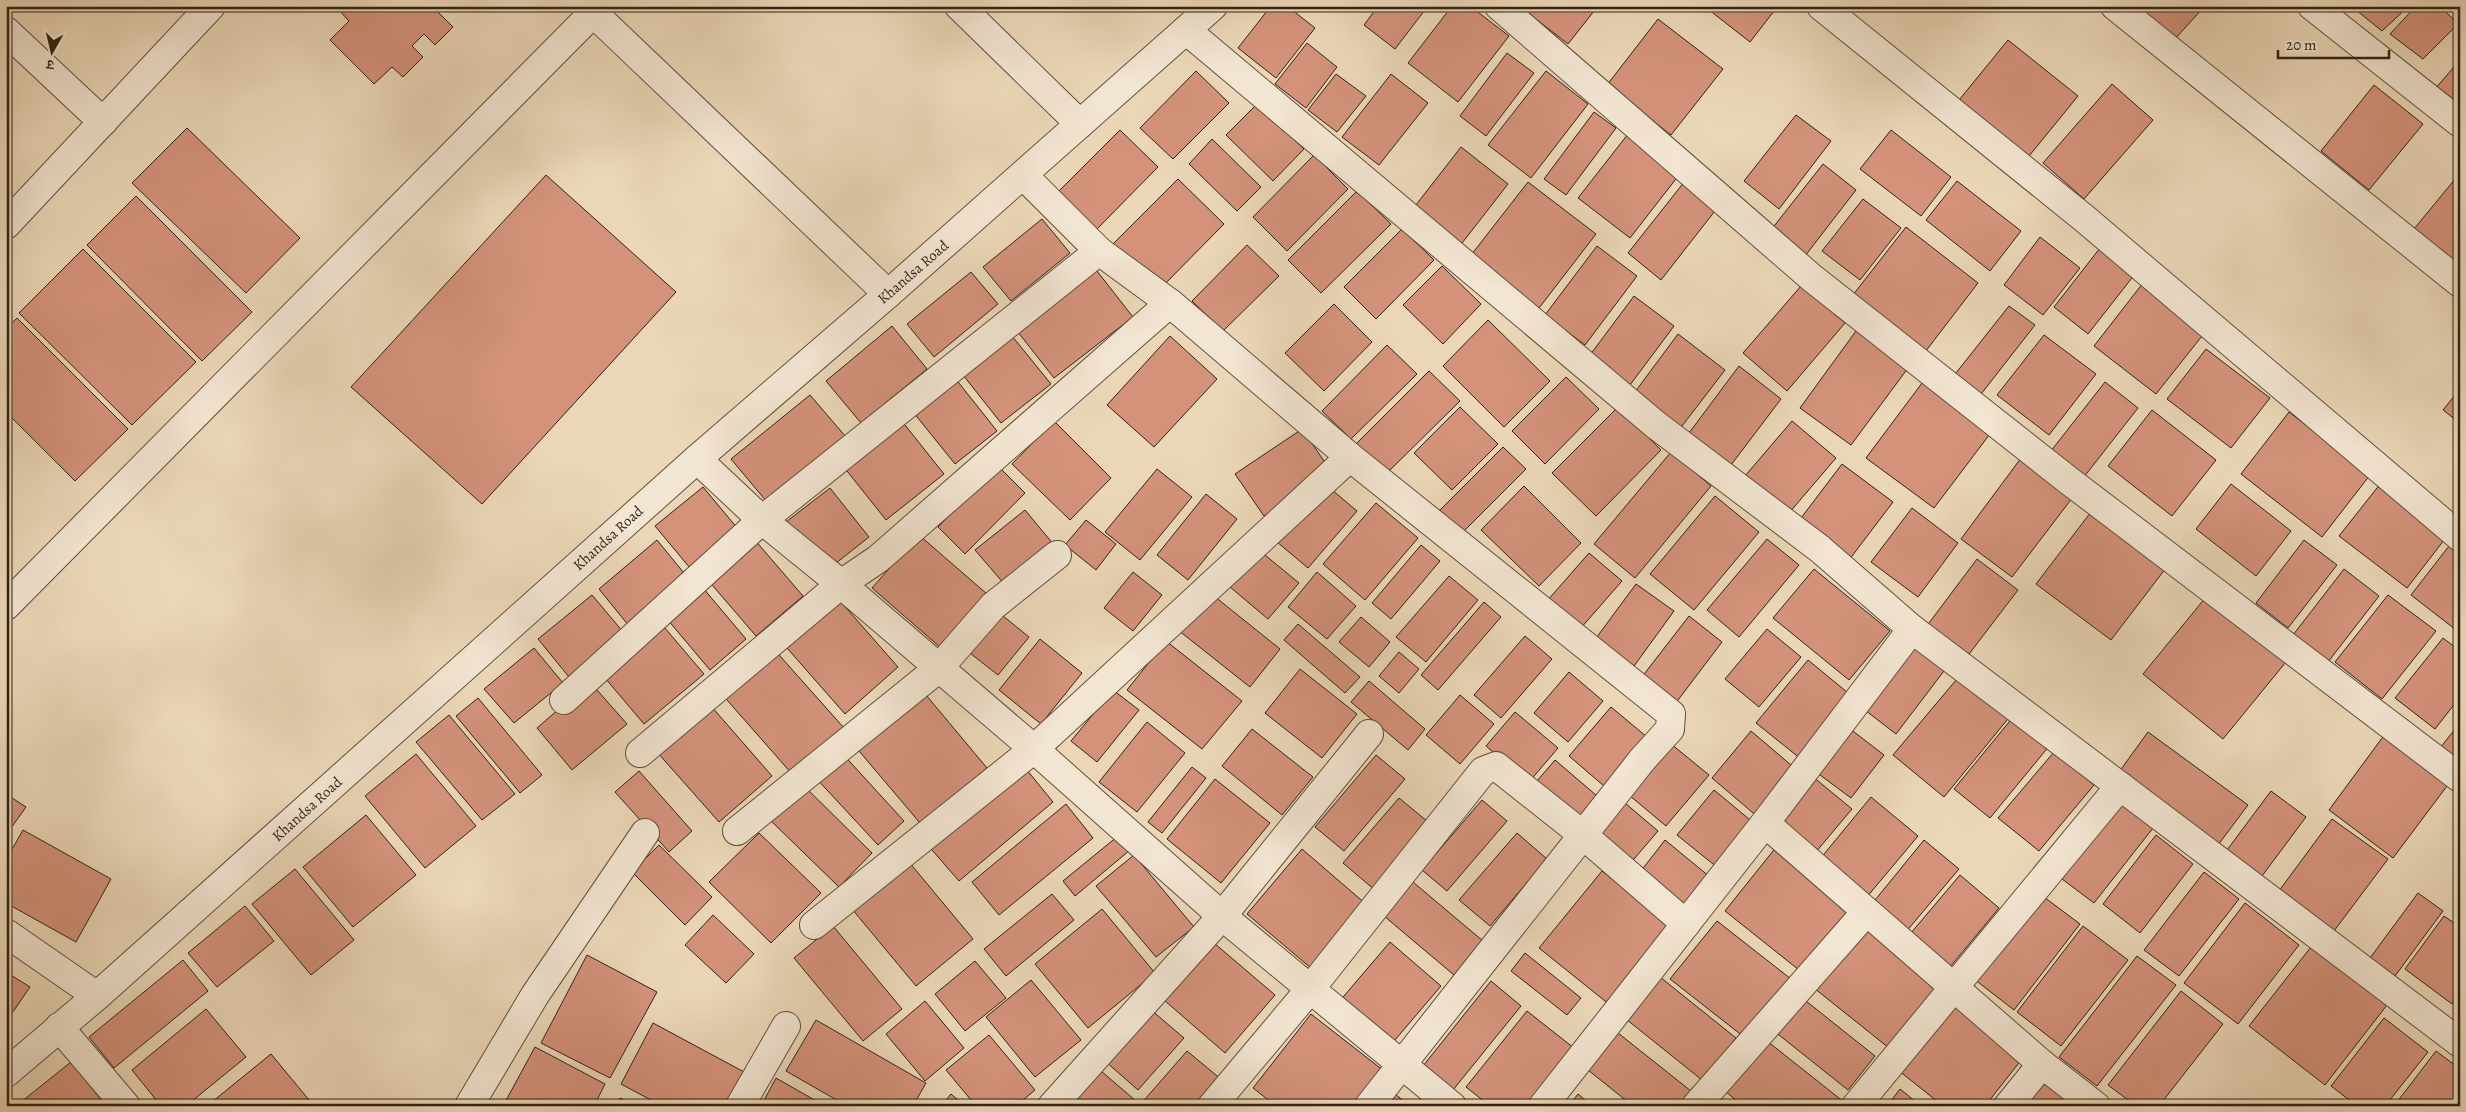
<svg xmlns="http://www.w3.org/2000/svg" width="2466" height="1112" font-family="Alegreya,'Noto Serif Devanagari',serif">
<rect width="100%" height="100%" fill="#ebd7b8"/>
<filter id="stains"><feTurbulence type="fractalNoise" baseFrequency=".004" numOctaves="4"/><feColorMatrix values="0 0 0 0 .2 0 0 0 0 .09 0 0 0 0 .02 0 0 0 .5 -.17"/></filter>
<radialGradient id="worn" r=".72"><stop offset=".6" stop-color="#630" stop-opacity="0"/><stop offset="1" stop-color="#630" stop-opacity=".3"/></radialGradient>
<g fill="#d4927b" stroke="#312215">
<polygon points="339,6 432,6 453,27 435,45 424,34 412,46 423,57 403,77 392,67 374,84 330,40 349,21 337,8"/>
<polygon points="1271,6 1287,6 1315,28 1276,78 1238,48"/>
<polygon points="1378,6 1428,6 1395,49 1364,25"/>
<polygon points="1452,6 1470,6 1509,36 1458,102 1408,63"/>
<polygon points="1519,6 1598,6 1568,44"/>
<polygon points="1704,6 1778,6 1750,42"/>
<polygon points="2141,6 2205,6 2174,40 2140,8"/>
<polygon points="2351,6 2409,6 2382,31"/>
<polygon points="2416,6 2440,6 2458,24 2423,59 2390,34"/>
<polygon points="1658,19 1723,69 1671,135 1607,85"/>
<polygon points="2008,40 2078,96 2025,161 1955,105"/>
<polygon points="1307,43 1337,67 1306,108 1275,84"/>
<polygon points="1507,53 1534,73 1486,136 1460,116"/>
<polygon points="2460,60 2460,110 2435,89"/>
<polygon points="1196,71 1229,103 1173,159 1140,128"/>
<polygon points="1546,71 1588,104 1531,178 1488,145"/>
<polygon points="1336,74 1366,96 1337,132 1308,110"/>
<polygon points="1391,74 1428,103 1379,165 1342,137"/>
<polygon points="2112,84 2153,120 2084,199 2043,163"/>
<polygon points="2374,85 2423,124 2369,190 2321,151"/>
<polygon points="1257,104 1304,149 1273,181 1226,135"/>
<polygon points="1594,112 1616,128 1566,195 1544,179"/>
<polygon points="1796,115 1831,141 1779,209 1744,181"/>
<polygon points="187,128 300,238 246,293 132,183"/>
<polygon points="1120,130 1158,167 1096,230 1058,192"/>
<polygon points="1891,130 1951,177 1921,216 1860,169"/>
<polygon points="1628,134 1679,175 1630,238 1578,198"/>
<polygon points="1212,139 1261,187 1237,211 1189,164"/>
<polygon points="1461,147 1508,184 1459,247 1412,210"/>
<polygon points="1314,155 1348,189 1287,251 1253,217"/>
<polygon points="1823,164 1856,190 1805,256 1771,230"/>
<polygon points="2460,173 2460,266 2414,229"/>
<polygon points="546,175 676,292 482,504 351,387"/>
<polygon points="1178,179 1224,224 1157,292 1111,246"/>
<polygon points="1685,181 1718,207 1661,280 1628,253"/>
<polygon points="1957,181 2021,231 1990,271 1926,220"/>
<polygon points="1528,182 1596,234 1536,312 1468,259"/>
<polygon points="1357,191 1391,224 1321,293 1288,260"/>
<polygon points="136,196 252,312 202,361 87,245"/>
<polygon points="1863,199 1901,228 1860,280 1822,251"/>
<polygon points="1042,219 1070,253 1011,301 983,267"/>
<polygon points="1906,227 1978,283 1922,356 1849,300"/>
<polygon points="1402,229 1434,260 1376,319 1344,287"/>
<polygon points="2040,237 2080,268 2043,315 2004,285"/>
<polygon points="1247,245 1279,276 1223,331 1192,301"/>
<polygon points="1597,246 1637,276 1585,345 1545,315"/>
<polygon points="2100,248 2135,274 2088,334 2054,307"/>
<polygon points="83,249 196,362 132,425 19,313"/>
<polygon points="1093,266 1133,317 1054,378 1014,327"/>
<polygon points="1442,266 1481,304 1443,344 1403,305"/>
<polygon points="971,272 998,304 934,357 907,324"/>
<polygon points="2143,283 2206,331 2156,394 2094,346"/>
<polygon points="1801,286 1845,323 1787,391 1743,353"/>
<polygon points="1634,296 1674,326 1630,385 1590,355"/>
<polygon points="1334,304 1372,342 1324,391 1285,353"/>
<polygon points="2009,306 2035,325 1978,398 1952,378"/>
<polygon points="17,318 128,429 75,481 6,412 6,329"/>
<polygon points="1488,320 1550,381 1504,427 1443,366"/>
<polygon points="892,326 927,369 861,423 826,381"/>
<polygon points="1856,331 1908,368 1851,445 1800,408"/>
<polygon points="1678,334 1725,370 1679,430 1632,396"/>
<polygon points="2044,335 2096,374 2049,435 1997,395"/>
<polygon points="1012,336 1051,384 1001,423 963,375"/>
<polygon points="1170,336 1217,379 1154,447 1107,405"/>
<polygon points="1387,345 1417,374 1351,439 1322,411"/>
<polygon points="2206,349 2270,398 2231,448 2167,399"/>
<polygon points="1739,366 1781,399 1731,465 1689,433"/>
<polygon points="1429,371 1460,401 1385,475 1355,445"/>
<polygon points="951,373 997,431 955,464 909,407"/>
<polygon points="1928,375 1996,426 1934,508 1866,458"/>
<polygon points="1566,377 1599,409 1545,464 1512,431"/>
<polygon points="2105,382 2138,408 2080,482 2047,456"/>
<polygon points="2460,389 2460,423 2443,410"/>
<polygon points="810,395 846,437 767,502 731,459"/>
<polygon points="1460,407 1498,444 1452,490 1414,453"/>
<polygon points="1618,407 1661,450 1596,516 1552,473"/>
<polygon points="2152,410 2216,460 2172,516 2108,466"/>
<polygon points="2289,412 2370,475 2322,537 2241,474"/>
<polygon points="901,420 944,474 886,520 843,466"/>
<polygon points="1054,421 1111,478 1070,520 1012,464"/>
<polygon points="1792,421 1836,458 1789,513 1745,476"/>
<polygon points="1302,429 1331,471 1264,516 1235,474"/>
<polygon points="1503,447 1526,469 1455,540 1433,517"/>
<polygon points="1671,452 1711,486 1635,578 1594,544"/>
<polygon points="2024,454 2076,493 2012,577 1961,539"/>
<polygon points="1842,464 1893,502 1849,560 1798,522"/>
<polygon points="998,466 1025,493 965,554 938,527"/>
<polygon points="1157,469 1192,497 1140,560 1105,532"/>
<polygon points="2381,483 2448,535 2407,588 2339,536"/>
<polygon points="1325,484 1357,511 1308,568 1277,542"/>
<polygon points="2231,484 2291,531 2256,576 2196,529"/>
<polygon points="1524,486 1581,543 1539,586 1481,530"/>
<polygon points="703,487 738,529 690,568 655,526"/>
<polygon points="830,488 869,537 826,571 786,522"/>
<polygon points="1206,494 1237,519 1188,580 1157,555"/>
<polygon points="1715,496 1759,532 1694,610 1650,574"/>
<polygon points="1376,503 1418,538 1365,600 1323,564"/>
<polygon points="1912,508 1958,543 1918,597 1871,562"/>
<polygon points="2094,508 2169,564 2111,640 2036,584"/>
<polygon points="1025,510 1054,545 1005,585 975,550"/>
<polygon points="1086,520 1116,544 1096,570 1065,545"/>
<polygon points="919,535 987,594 940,647 872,588"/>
<polygon points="754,539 803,596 756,636 707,579"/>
<polygon points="1767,539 1799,565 1739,637 1707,610"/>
<polygon points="657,540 688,578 629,626 599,589"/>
<polygon points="2304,540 2337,565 2288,628 2256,603"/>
<polygon points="1421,545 1440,561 1391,619 1372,603"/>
<polygon points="2449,546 2460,554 2460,633 2411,595"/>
<polygon points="1260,551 1299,583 1268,619 1230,587"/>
<polygon points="1589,553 1622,581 1580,629 1547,601"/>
<polygon points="1977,559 2018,590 1966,658 1926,627"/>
<polygon points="1814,569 1890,631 1849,680 1773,618"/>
<polygon points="2344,569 2379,596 2328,662 2293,635"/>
<polygon points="1133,572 1162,595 1133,631 1104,608"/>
<polygon points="1317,572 1356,606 1327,639 1288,607"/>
<polygon points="1449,576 1478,600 1426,662 1396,637"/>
<polygon points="1636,584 1674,611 1629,673 1591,645"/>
<polygon points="703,588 746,639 710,670 667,619"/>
<polygon points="1209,592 1280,649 1250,687 1178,630"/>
<polygon points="2210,592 2290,657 2223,739 2143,674"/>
<polygon points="592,595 624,633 569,677 538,639"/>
<polygon points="2388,595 2436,631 2382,699 2335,662"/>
<polygon points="841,602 898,667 845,714 787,648"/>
<polygon points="1484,602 1501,617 1438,690 1421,675"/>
<polygon points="997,611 1029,637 998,675 966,650"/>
<polygon points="1689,616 1722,642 1672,708 1638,682"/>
<polygon points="1361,617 1390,642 1369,667 1339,642"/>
<polygon points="1298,624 1360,677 1345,693 1284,640"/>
<polygon points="664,627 704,674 644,724 605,678"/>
<polygon points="1767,629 1801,657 1759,707 1725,679"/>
<polygon points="1525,636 1552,659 1501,718 1474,695"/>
<polygon points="2443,638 2460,651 2460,697 2435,729 2395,698"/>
<polygon points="1040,639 1082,673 1041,724 999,690"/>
<polygon points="1166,641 1242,701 1202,749 1127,690"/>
<polygon points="1911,641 1947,667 1896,734 1861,707"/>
<polygon points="772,647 844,728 792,774 720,692"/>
<polygon points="534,648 563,683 514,723 484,689"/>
<polygon points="1399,652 1419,669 1399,693 1379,676"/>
<polygon points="1808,660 1853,697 1801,759 1756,723"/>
<polygon points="1300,669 1357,714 1322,758 1265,713"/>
<polygon points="1569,672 1603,701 1568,742 1534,713"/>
<polygon points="1962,673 2012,714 1944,797 1893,755"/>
<polygon points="1369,681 1425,729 1408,750 1351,702"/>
<polygon points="590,682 627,724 572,770 537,728"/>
<polygon points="921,689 987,768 920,823 854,745"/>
<polygon points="1113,690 1139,710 1097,762 1071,741"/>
<polygon points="1460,695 1494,724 1460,764 1426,735"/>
<polygon points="478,698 542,775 520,793 456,716"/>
<polygon points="711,706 772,776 719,822 657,752"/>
<polygon points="1611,707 1653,742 1611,792 1569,756"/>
<polygon points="1515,712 1558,748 1529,782 1486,746"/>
<polygon points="449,715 515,794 482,820 416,742"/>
<polygon points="2014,716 2050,745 1990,818 1954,789"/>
<polygon points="1147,722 1185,753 1137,812 1099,782"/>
<polygon points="2460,723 2460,763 2440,748"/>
<polygon points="1845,725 1884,755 1851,798 1812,769"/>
<polygon points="1252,729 1313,777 1282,815 1222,766"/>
<polygon points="2388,730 2453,778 2393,858 2329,810"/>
<polygon points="1751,731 1798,771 1759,818 1712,778"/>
<polygon points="2148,732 2248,805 2218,845 2119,772"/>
<polygon points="1665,739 1709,775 1666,826 1623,790"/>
<polygon points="840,751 904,821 878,845 814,776"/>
<polygon points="2054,752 2094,785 2039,851 1998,818"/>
<polygon points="416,754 476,826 425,868 365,796"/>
<polygon points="1376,755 1405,779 1344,851 1315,827"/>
<polygon points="1555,760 1603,801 1579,829 1531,788"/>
<polygon points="1022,764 1053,802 959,881 926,843"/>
<polygon points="1192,767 1206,778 1162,833 1148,822"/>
<polygon points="639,771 692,831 669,852 615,792"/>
<polygon points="1812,776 1852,809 1815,853 1775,821"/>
<polygon points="1215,779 1270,823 1221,883 1167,839"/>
<polygon points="802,784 872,853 839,887 768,818"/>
<polygon points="1714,790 1755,824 1718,868 1677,835"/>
<polygon points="2271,791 2306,817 2259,880 2224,854"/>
<polygon points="6,794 26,807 6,835"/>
<polygon points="2121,795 2157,823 2094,903 2058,876"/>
<polygon points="1871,797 1918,836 1866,898 1820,859"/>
<polygon points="1399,798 1433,826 1376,891 1343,863"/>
<polygon points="1619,798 1658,831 1628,866 1590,833"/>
<polygon points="1482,800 1507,821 1447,891 1422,870"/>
<polygon points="1066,804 1093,838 999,915 972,882"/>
<polygon points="366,815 416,875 353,927 303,867"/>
<polygon points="2332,819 2388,859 2334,931 2279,891"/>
<polygon points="23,830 111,879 76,942 6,903 6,860"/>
<polygon points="759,833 821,893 771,943 709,882"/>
<polygon points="1517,833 1547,859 1490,926 1459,900"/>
<polygon points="2156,835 2193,864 2140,933 2103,904"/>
<polygon points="1118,836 1130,850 1075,896 1063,881"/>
<polygon points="1665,840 1710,877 1681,911 1637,876"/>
<polygon points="1924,840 1959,869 1905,933 1871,905"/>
<polygon points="659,845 712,897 685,925 632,872"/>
<polygon points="1777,846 1857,910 1804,974 1725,911"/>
<polygon points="1302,849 1367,905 1312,969 1247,914"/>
<polygon points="1134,855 1194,927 1156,957 1096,886"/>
<polygon points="909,862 973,939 916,986 852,909"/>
<polygon points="295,869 354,940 311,975 252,904"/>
<polygon points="1602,871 1673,927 1610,1005 1539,948"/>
<polygon points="2204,872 2239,899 2179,976 2144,950"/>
<polygon points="1960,875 1999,908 1945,973 1905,940"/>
<polygon points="1413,882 1483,941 1454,975 1384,916"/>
<polygon points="2418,893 2443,911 2395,976 2370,958"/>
<polygon points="1052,894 1074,920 1006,976 984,949"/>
<polygon points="2040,894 2080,924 2014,1010 1974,979"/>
<polygon points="2245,903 2299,945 2238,1024 2184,983"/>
<polygon points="245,906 274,941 217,987 188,953"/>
<polygon points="1102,909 1155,973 1088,1028 1035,964"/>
<polygon points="713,915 754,954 726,983 685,945"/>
<polygon points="2444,916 2460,927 2460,993 2452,1004 2405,969"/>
<polygon points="1717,921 1791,979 1744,1037 1670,979"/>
<polygon points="1866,924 1941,984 1889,1048 1814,988"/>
<polygon points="833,926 902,1009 863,1041 794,958"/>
<polygon points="2083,926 2128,960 2061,1046 2017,1012"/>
<polygon points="1390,942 1441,986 1389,1047 1338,1003"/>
<polygon points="1214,943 1275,995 1225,1053 1164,1000"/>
<polygon points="2311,947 2387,1005 2325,1085 2249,1026"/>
<polygon points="1525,953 1581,998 1567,1015 1511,971"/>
<polygon points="587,955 657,992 610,1078 541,1043"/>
<polygon points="2137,956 2176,985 2097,1086 2059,1057"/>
<polygon points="183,960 208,991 114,1068 89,1037"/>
<polygon points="975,961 1006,998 965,1031 935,994"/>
<polygon points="6,972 30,987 6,1022"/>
<polygon points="1655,973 1736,1038 1702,1080 1621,1015"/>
<polygon points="1031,980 1081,1040 1035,1077 986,1017"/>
<polygon points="1491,981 1521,1006 1453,1090 1423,1066"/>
<polygon points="2181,991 2223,1024 2159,1106 2136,1106 2108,1085"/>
<polygon points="1796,993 1875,1056 1848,1090 1769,1027"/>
<polygon points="925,1001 964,1048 925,1081 886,1034"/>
<polygon points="1952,1003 2022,1059 1985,1106 1943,1106 1898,1070"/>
<polygon points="206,1009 246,1057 186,1106 161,1106 132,1070"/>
<polygon points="1150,1009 1184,1038 1138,1090 1105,1061"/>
<polygon points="1527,1011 1579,1052 1535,1106 1490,1106 1466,1087"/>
<polygon points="1311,1014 1384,1071 1357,1106 1276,1106 1253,1088"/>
<polygon points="2384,1018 2428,1052 2385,1106 2357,1106 2331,1086"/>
<polygon points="816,1020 926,1083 913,1106 847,1106 786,1071"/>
<polygon points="653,1023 746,1073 729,1106 662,1106 621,1084"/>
<polygon points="1618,1033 1696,1095 1687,1106 1633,1106 1588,1070"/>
<polygon points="989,1035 1035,1090 1016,1106 976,1106 946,1070"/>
<polygon points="1767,1041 1849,1106 1743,1106 1725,1091"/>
<polygon points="535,1047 605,1084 594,1106 503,1106"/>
<polygon points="1187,1051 1222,1080 1199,1106 1139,1106"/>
<polygon points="2436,1051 2460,1069 2460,1104 2458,1106 2394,1106"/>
<polygon points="271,1054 314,1106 207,1106"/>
<polygon points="71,1062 106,1106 16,1106"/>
<polygon points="1101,1071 1136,1101 1132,1106 1071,1106"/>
<polygon points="776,1078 825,1106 761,1106"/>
<polygon points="2042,1079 2075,1106 2020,1106"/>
<polygon points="1900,1089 1921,1106 1887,1106"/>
<polygon points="951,1094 965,1106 941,1106"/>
<polygon points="1395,1094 1410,1106 1386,1106"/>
<polygon points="1578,1094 1592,1106 1569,1106"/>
<polygon points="620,1098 635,1106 615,1106"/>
</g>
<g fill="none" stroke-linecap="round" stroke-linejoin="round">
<g stroke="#604f3e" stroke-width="30">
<g id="minor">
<polyline points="586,6 888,294"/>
<polyline points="959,6 1080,124"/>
<polyline points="1499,6 1812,278 2068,480 2460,778"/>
<polyline points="1821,6 2085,219 2460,537"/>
<polyline points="2115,6 2460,283"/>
<polyline points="2312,6 2460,123"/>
<polyline points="1186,30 1656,425 1820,549 1912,629 2460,1043"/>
<polyline points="6,31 103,122"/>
<polyline points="1023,175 1099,251 1170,303 1350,457 1671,714 1670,729 1642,760 1369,1106"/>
<polyline points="6,225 211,6"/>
<polyline points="697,459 762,520 841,584 1034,749 1222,916 1452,1106"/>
<polyline points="6,606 600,6"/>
<polyline points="564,700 762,520 1099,251"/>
<polyline points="640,753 841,584 878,559 1170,303"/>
<polyline points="1765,823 2042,1064 2096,1106"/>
<polyline points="737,831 939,668 993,606 1057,555"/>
<polyline points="814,925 1034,749 1350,457"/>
<polyline points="6,933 97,996"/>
<polyline points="59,1027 126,1106"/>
<polyline points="6,1073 97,996 697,459 888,294 1213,6"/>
<polyline points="469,1106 535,995 645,833"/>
<polyline points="740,1106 786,1026"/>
<polyline points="1052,1106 1222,916 1369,734"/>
<polyline points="1212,1106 1311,988 1483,771 1496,766 1583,835 1686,924"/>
<polyline points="1543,1106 1765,823 1912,629"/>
<polyline points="1696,1106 1866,912"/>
<polyline points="1856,1106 2120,786"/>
<polyline points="2008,1106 2042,1064"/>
</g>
</g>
<use href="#minor" stroke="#f2e5d1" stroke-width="28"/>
</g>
<g text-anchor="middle" stroke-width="4" stroke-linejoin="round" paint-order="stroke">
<g font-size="15" fill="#312215" stroke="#f2e5d1">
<text transform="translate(913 272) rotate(-41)" y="5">Khandsa Road</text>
<text transform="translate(608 538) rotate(-42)" y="5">Khandsa Road</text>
<text transform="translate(307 809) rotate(-42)" y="5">Khandsa Road</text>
</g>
</g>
<rect width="2466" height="1112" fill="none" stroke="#ebd7b8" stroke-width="25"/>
<rect x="8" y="8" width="2451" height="1097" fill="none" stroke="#312215" stroke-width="2.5"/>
<rect x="12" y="12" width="2441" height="1087" fill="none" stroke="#312215"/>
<g transform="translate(52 52) rotate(188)" stroke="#f2e5d1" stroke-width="4" paint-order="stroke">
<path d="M0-4L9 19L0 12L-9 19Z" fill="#312215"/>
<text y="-8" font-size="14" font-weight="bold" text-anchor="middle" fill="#312215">उ</text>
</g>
<path d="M2278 50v8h111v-8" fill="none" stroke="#312215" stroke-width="2.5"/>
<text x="2286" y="50" font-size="15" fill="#312215" stroke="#f2e5d1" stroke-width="4" paint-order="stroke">20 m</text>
<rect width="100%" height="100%" filter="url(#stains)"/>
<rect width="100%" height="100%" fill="url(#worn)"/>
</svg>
